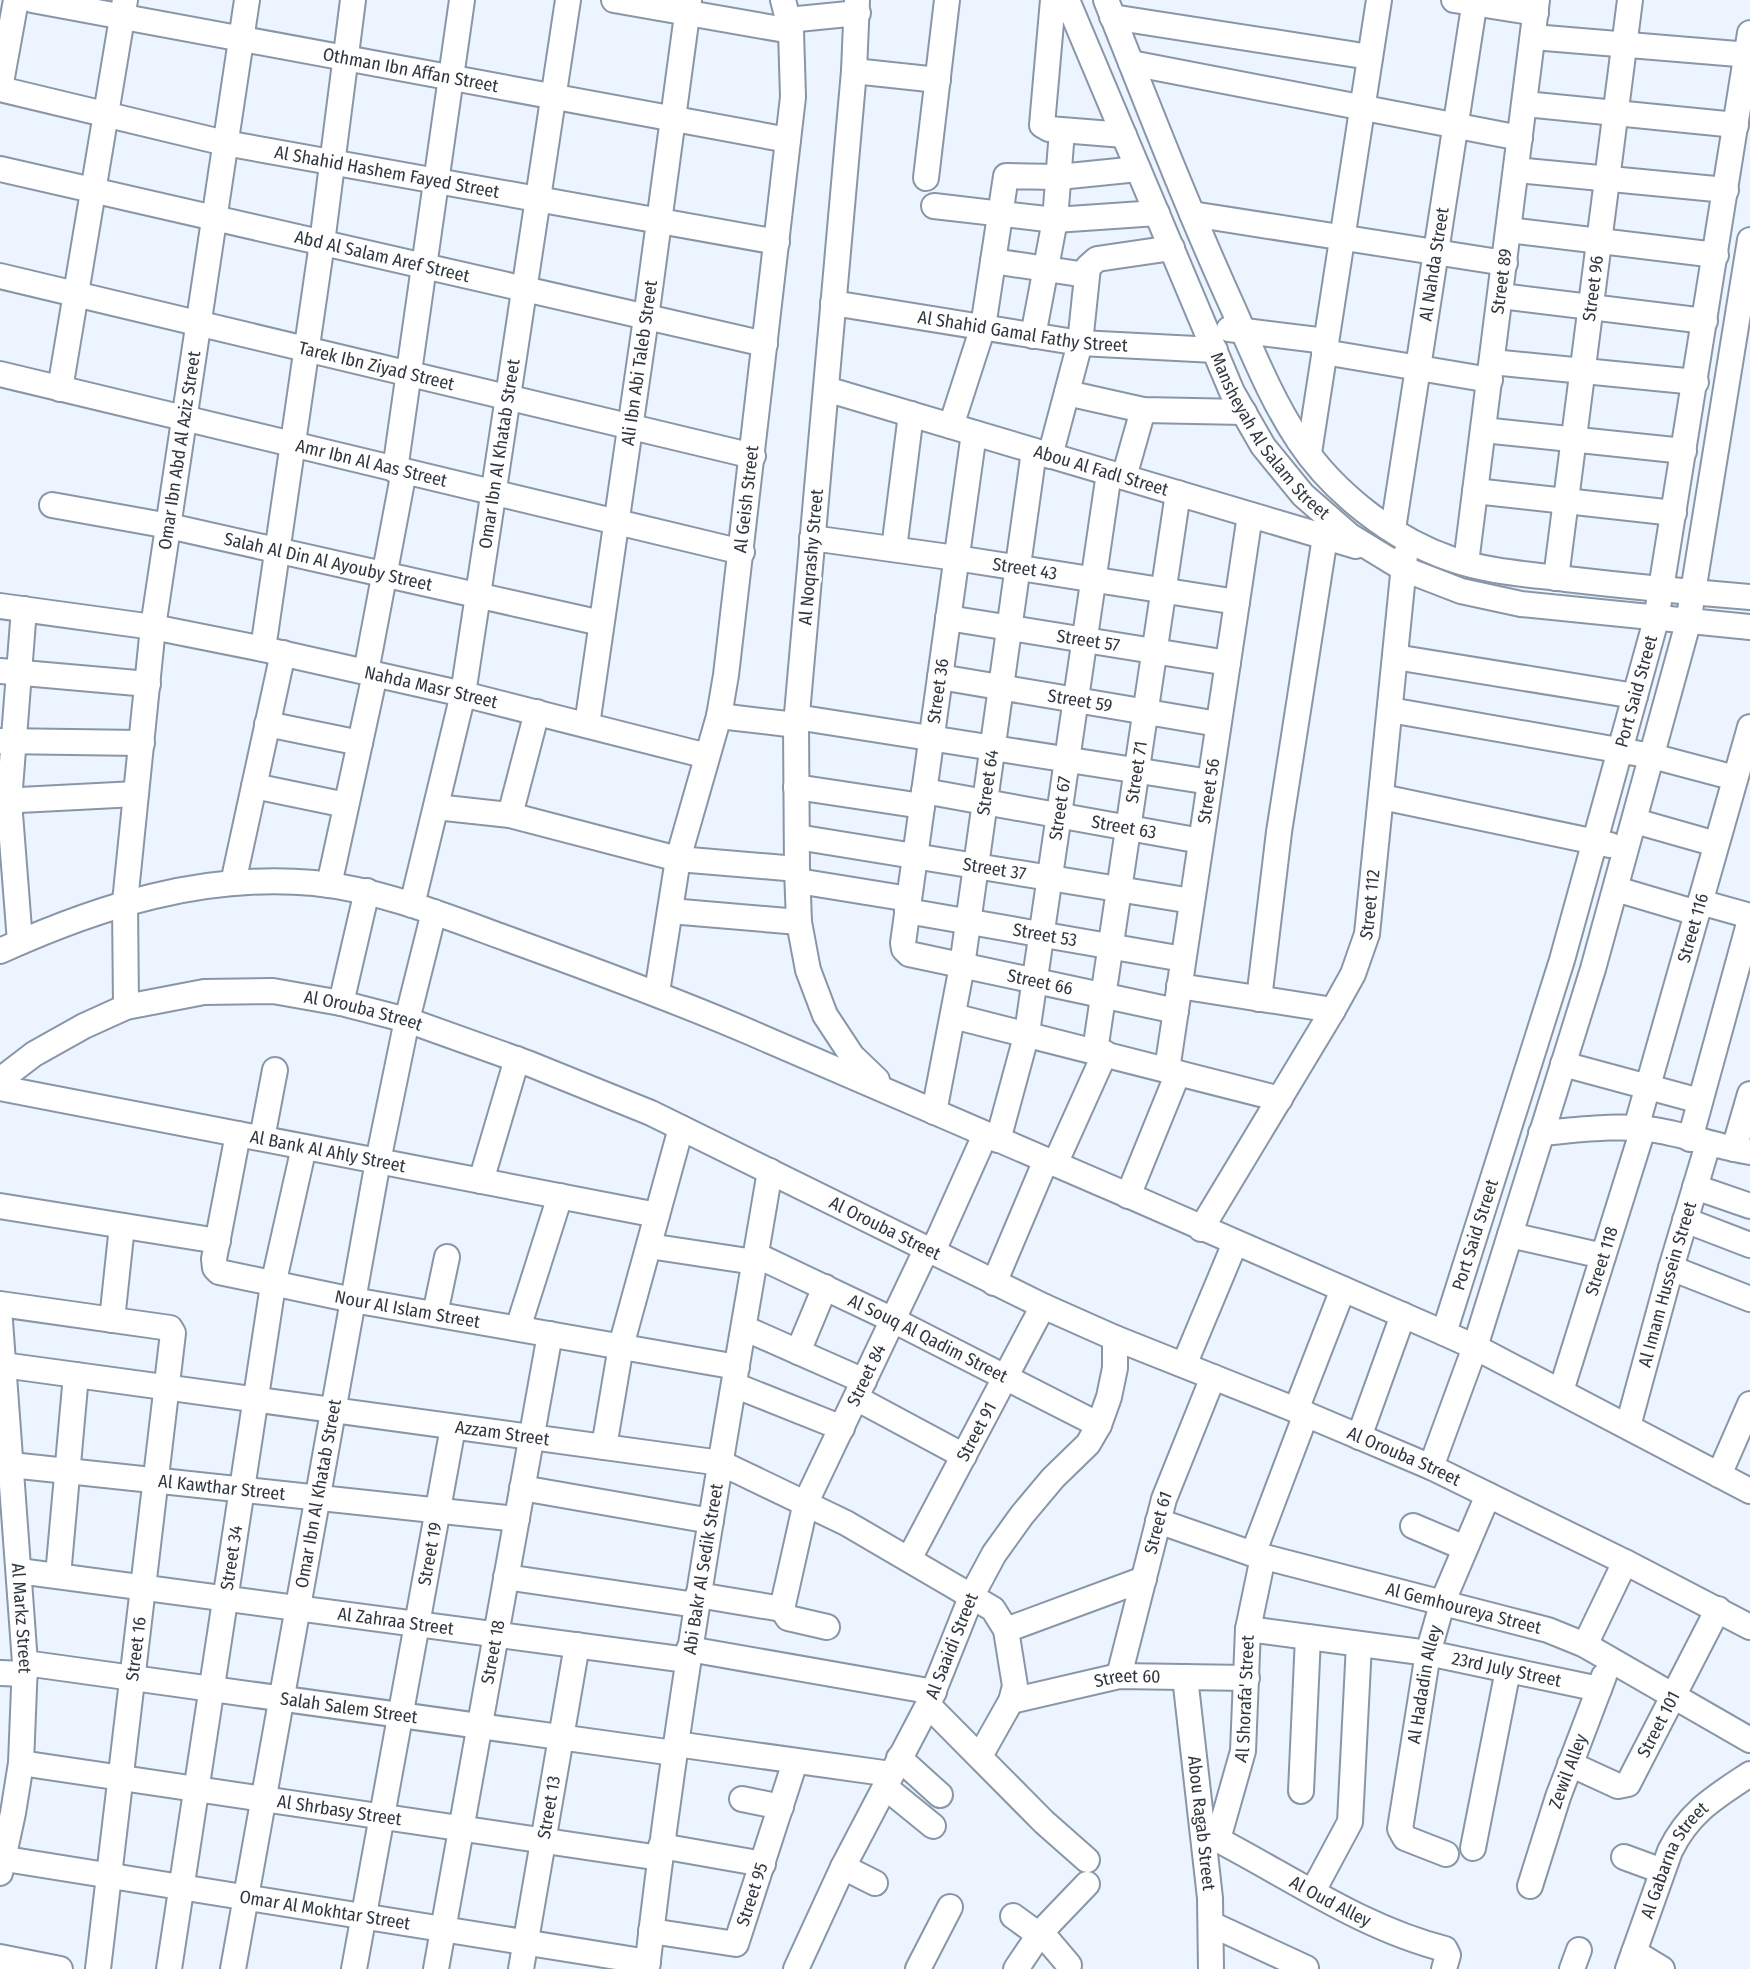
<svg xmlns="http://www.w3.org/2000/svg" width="1750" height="1969" font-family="'Fira Sans Condensed',sans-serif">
<rect width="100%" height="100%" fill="#ebf4ff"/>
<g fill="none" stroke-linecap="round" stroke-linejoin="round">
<g stroke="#8896a7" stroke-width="28">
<g id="minor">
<path id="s1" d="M32 0 788 140"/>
<polyline points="614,0 791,31"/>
<polyline points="857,0 854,71 796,725 797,869 799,922 808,970 825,1015 852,1056 877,1080"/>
<polyline points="1053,0 1042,125 1049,129 1124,135"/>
<path id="s2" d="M1067 0 1232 392 1263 446 1303 495 1350 536 1404 569 1461 591 1521 604 1750 627"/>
<path d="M1106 0C1147 103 1187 207 1233 308 1253 353 1271 399 1299 441 1333 492 1392 539 1451 559 1488 572 1527 574 1566 579 1627 586 1688 592 1750 597"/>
<polyline points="1454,0 1536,13"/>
<polyline points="1112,17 1370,57"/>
<polyline points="788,20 858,13"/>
<polyline points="1533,37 1750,55"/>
<polyline points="1131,63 1520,138"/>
<polyline points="854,71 938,80"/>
<polyline points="0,88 16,0"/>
<path id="s3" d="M0 89 225 143 777 242"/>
<polyline points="1525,104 1736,125"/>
<path id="s4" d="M0 169 765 344"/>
<polyline points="1516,170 1726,190"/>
<polyline points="926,178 947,0"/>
<polyline points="934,206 1055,220 1157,213"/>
<polyline points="1192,214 1505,263"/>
<polyline points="1509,230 1716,255"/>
<polyline points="993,261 1086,275"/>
<path id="s5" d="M0 276 753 456"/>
<polyline points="1501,296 1705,321"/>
<path id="s6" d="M833 303 1080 343 1215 350"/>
<polyline points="1229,329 1326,341"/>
<polyline points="1033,336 1055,220 1062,131"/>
<polyline points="1324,352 1490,380"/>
<polyline points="1492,362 1696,382"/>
<path id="s7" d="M0 374 742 552"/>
<polyline points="60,389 125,0"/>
<path id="s8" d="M826 389 1356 546"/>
<polyline points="1067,393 1143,410 1244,412"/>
<polyline points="951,426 983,327 1006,176 1059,177 1138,169"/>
<polyline points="1483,430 1684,451"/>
<path id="s9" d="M974 433 903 943 904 949 909 954 1176 1011"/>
<polyline points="1309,453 1379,0"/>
<polyline points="1050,456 1080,343 1088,267 1097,259 1172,248"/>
<polyline points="395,470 462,0"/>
<polyline points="1124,477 1143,410"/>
<polyline points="1475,491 1674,513"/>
<path id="s10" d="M52 505 169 526 601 623"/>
<path id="s11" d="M1393 529 1475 0"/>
<path id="s12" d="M812 538 956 558 1237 602"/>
<polyline points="894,549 911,414"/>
<path id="s13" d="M1466 563 1537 0"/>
<path id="s14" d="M1556 578 1630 0"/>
<path id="s15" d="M0 606 153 627 263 649 463 694 707 756"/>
<path id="s16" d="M948 618 1228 663"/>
<polyline points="263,649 322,243 353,0"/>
<polyline points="1395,657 1635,696"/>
<polyline points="0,671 148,684"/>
<polyline points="366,672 404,471"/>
<path id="s17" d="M940 677 1218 724"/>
<polyline points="1390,710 1652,756 1735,778"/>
<polyline points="719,716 796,725"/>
<polyline points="796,717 1210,782"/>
<polyline points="267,724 360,743"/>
<path id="s18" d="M587 725 646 318 689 0"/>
<polyline points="0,741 142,743"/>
<polyline points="254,786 346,805"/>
<polyline points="796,787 922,806"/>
<path id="s19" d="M924 791 1201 841"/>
<polyline points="1382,797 1610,845"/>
<polyline points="0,801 136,794"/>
<polyline points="436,807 510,815 678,859 797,869"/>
<polyline points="510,815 537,712"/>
<polyline points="1635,821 1716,844"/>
<path id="s20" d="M797 837 1192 901"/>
<polyline points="798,881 909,899"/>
<polyline points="233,883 283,653"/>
<polyline points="329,885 375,674"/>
<polyline points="1616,889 1697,913"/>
<polyline points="1700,902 1750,916"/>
<path id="s21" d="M412 905 463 694 568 0"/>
<polyline points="670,911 799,922"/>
<path id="s22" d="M907 911 1183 959"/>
<polyline points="20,942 9,801 24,609"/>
<path d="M0 951C100 906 203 873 314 883 381 890 445 916 508 939 591 969 673 999 754 1034 985 1132 1214 1233 1444 1333L1475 1347 1750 1491"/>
<polyline points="1179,986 1333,1010"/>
<path id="s23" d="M657 992 678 859 719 716 726 675 793 97 791 31 783 0"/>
<polyline points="1259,999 1279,832 1325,537"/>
<polyline points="341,1003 367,891"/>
<path id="s24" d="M126 1007 125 902 153 627 247 0"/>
<polyline points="953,1016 1280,1099"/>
<path id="s25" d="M1095 1051 1178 493"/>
<polyline points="1563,1064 1700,1101"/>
<path id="s26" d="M1167 1070 1250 515"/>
<path id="s27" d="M0 1080 34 1054 84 1026 126 1007 204 992 273 991 341 1003 407 1020 530 1064 651 1113 1043 1306 1115 1338 1296 1410 1431 1467 1625 1562 1750 1627"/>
<path id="s28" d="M0 1088 657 1215"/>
<path id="s29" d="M934 1112 962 966 1034 451"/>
<path id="s30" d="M1636 1128 1750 727"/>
<path d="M1541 1133C1578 1130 1618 1124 1655 1130 1687 1135 1718 1147 1750 1152"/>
<path id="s31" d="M238 1134 214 1259 215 1268 219 1272 353 1300 737 1367"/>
<polyline points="262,1138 275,1070"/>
<polyline points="1690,1139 1750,920"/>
<path id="s32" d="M998 1140 1027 1033 1109 473"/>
<polyline points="1734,1149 1750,1094"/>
<polyline points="1055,1164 1105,1053"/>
<polyline points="481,1181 517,1059"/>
<polyline points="1695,1187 1750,1206"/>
<polyline points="1128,1196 1178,1073"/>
<polyline points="0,1206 218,1241"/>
<polyline points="1685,1220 1750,1245"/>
<path id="s33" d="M1201 1229 1333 1010 1353 974 1367 934 1405 555"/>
<polyline points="1510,1235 1603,1256"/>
<polyline points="649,1246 755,1262"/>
<polyline points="933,1251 985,1135"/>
<path id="s34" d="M756 1255 893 1320 1099 1425"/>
<polyline points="1671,1268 1750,1299"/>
<polyline points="994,1283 1046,1160"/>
<polyline points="0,1304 170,1328 173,1333 98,1969"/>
<polyline points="435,1314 447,1257"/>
<polyline points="112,1320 122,1226"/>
<path id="s35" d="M0 1321 25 1663 21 1763 13 1813 0 1873"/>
<polyline points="518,1328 560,1196"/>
<polyline points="744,1328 864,1381"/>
<path id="s36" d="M1444 1333 1562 960 1656 620 1750 33"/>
<polyline points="798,1352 825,1287"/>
<path id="s37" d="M3 1365 721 1463 846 1523 993 1609 1006 1630 1015 1686 1011 1701 980 1756"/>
<polyline points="1184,1365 1235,1243"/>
<polyline points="734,1385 842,1428"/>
<path id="s38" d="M1561 1391 1643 1129"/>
<polyline points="856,1398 964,1456"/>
<polyline points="1296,1410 1343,1289"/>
<path id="s39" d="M1628 1426 1671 1268 1708 1144"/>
<polyline points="1359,1437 1403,1315"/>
<polyline points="604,1447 621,1346 681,1128"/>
<path id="s40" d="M11 1465 517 1519"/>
<polyline points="1431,1467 1475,1347 1593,969 1688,623 1750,240"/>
<polyline points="1719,1475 1750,1404"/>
<polyline points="522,1488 711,1521"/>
<path id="s41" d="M1158 1521 1253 1554 1548 1630 1585 1645 1750 1740"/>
<polyline points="1413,1526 1465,1548"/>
<polyline points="1253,1554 1306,1414"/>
<path id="s42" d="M909 1559 1043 1306"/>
<path id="s43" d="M19 1571 687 1660"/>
<polyline points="58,1576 76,1375"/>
<polyline points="506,1577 696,1605"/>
<polyline points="698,1595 782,1609"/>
<path id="s44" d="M827 1627 788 1618 782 1609 806 1502 927 1248"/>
<path id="s45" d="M1248 1629 1428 1653 1599 1689"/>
<polyline points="1006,1630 1144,1579"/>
<polyline points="1585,1645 1625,1562"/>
<polyline points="689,1649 934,1692"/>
<path id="s46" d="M25 1663 674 1753"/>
<polyline points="0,1673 25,1674"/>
<path id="s47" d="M1119 1676 1164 1499 1213 1377"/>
<path id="s48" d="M1185 1677 1210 1898 1211 1969"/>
<path id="s49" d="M1011 1701 1119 1676 1247 1678"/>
<polyline points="928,1705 1044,1822 1087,1860"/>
<polyline points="676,1744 891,1774"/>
<polyline points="899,1758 940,1795"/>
<path id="s50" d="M21 1763 660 1858"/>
<path id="s51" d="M1570 1764 1618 1786 1628 1784 1718 1609"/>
<polyline points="885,1787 933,1826"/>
<polyline points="1301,1791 1308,1637"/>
<polyline points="742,1799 781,1807"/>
<path id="s52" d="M1203 1832C1283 1872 1358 1927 1445 1949L1448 1955 1444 1969"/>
<path id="s53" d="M1218 1839 1243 1751 1248 1629 1263 1557"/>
<polyline points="661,1846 763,1864"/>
<polyline points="1473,1848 1508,1670"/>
<path id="s54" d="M1446 1854 1405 1838 1400 1829 1428 1653 1443 1601 1488 1495"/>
<polyline points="1624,1857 1662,1871"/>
<path id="s55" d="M0 1858 648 1962"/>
<polyline points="843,1867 875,1883"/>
<path id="s56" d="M1530 1886 1558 1797 1604 1676"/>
<polyline points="1313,1891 1350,1822 1359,1644"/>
<polyline points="1013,1916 1039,1935"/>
<polyline points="1211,1924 1306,1968"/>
<path id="s57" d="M651 1931 736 1944 795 1762"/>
<polyline points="1041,1932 1069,1965"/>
<polyline points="1634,1952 1662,1969"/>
<polyline points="0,1957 60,1969"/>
<path id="s58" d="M169 1969 273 1285 304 1147"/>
<path id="s59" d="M233 1969 378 1161 407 1020 434 912"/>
<path id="s60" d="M354 1969 453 1427"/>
<path id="s61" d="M436 1969 550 1334"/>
<path id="s62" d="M521 1969 577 1645"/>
<path id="s63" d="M647 1969C677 1701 725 1437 770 1171"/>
<path id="s64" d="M796 1969 843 1867 928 1705 972 1595 994 1554 1022 1515 1053 1478 1088 1444 1099 1425 1109 1397 1115 1368V1338"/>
<polyline points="918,1969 950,1907"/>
<polyline points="1016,1969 1041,1932 1087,1884"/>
<polyline points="1572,1969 1579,1950"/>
<path id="s65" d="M1628 1969 1670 1851C1689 1812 1715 1797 1750 1774"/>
</g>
</g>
<use href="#minor" stroke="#fff" stroke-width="24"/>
</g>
<g text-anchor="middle" stroke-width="6" stroke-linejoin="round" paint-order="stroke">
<g font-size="18" fill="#31373e" stroke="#fff">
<text dy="6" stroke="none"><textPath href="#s1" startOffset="385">Othman Ibn Affan Street</textPath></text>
<text dy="6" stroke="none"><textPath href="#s3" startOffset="396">Al Shahid Hashem Fayed Street</textPath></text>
<text dy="6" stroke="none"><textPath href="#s4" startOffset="392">Abd Al Salam Aref Street</textPath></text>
<text dy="6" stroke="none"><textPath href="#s11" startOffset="268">Al Nahda Street</textPath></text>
<text dy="6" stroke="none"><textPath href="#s13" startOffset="284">Street 89</textPath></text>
<text dy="6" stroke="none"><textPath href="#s14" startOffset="292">Street 96</textPath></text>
<text dy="6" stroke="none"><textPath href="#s6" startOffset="192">Al Shahid Gamal Fathy Street</textPath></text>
<text dy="6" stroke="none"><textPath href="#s18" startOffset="366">Ali Ibn Abi Taleb Street</textPath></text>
<text dy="6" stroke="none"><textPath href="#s5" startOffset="387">Tarek Ibn Ziyad Street</textPath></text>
<text dy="6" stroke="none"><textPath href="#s2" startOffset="483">Mansheyah Al Salam Street</textPath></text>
<text dy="6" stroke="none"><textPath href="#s24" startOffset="560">Omar Ibn Abd Al Aziz Street</textPath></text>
<text dy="6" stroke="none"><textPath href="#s21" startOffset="460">Omar Ibn Al Khatab Street</textPath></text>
<text dy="6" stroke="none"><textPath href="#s7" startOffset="382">Amr Ibn Al Aas Street</textPath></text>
<text dy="6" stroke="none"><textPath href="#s8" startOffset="287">Abou Al Fadl Street</textPath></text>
<text dy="6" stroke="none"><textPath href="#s23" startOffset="502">Al Geish Street</textPath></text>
<text transform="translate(811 557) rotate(-85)" y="6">Al Noqrashy Street</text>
<text dy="6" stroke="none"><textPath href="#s10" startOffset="282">Salah Al Din Al Ayouby Street</textPath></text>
<text dy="6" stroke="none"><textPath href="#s12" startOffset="215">Street 43</textPath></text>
<text dy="6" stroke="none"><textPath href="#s16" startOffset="142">Street 57</textPath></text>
<text dy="6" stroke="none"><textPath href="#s15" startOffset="439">Nahda Masr Street</textPath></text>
<text transform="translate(938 691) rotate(-82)" y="6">Street 36</text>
<text dy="6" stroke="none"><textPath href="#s36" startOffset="670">Port Said Street</textPath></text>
<text dy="6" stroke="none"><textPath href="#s17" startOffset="142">Street 59</textPath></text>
<text dy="6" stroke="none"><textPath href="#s25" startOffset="282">Street 71</textPath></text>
<text dy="6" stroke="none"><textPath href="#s29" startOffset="334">Street 64</textPath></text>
<text dy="6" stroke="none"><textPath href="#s26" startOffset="282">Street 56</textPath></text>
<text dy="6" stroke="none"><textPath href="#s32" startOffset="338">Street 67</textPath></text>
<text dy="6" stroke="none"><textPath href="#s19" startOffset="203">Street 63</textPath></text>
<text dy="6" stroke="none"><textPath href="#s20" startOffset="200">Street 37</textPath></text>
<text dy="6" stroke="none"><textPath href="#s33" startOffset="369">Street 112</textPath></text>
<text dy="6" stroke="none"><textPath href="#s30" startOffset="208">Street 116</textPath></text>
<text dy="6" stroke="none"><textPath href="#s22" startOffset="140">Street 53</textPath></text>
<text dy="6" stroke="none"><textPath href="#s9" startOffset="662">Street 66</textPath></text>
<text dy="6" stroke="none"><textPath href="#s27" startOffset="387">Al Orouba Street</textPath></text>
<text dy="6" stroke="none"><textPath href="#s28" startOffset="334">Al Bank Al Ahly Street</textPath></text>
<text dy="6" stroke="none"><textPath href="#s27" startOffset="954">Al Orouba Street</textPath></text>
<text dy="6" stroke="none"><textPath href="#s36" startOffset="103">Port Said Street</textPath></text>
<text dy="6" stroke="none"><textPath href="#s38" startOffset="136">Street 118</textPath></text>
<text dy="6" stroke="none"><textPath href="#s39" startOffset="147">Al Imam Hussein Street</textPath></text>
<text dy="6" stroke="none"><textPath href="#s31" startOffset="334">Nour Al Islam Street</textPath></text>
<text dy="6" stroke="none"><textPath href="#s34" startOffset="191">Al Souq Al Qadim Street</textPath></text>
<text dy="6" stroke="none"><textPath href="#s44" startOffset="301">Street 84</textPath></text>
<text dy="6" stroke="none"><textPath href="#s42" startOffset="144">Street 91</textPath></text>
<text dy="6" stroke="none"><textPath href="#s37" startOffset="504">Azzam Street</textPath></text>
<text dy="6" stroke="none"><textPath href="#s27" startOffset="1521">Al Orouba Street</textPath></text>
<text dy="6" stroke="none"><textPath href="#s40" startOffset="212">Al Kawthar Street</textPath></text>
<text dy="6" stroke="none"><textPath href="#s59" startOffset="483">Omar Ibn Al Khatab Street</textPath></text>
<text dy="6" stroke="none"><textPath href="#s47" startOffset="158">Street 61</textPath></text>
<text dy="6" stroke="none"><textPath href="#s60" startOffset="422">Street 19</textPath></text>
<text dy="6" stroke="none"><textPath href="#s58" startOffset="416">Street 34</textPath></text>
<text dy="6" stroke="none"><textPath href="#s63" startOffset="404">Abi Bakr Al Sedik Street</textPath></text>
<text dy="6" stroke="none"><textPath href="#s41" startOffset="318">Al Gemhoureya Street</textPath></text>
<text dy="6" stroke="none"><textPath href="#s35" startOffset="298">Al Markz Street</textPath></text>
<text dy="6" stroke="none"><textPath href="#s43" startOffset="380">Al Zahraa Street</textPath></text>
<text dy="6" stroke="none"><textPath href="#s64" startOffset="359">Al Saaidi Street</textPath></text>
<text transform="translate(136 1649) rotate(-83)" y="6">Street 16</text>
<text dy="6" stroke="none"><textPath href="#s61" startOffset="322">Street 18</textPath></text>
<text dy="6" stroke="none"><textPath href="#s45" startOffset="262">23rd July Street</textPath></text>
<text dy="6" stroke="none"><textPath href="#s49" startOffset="119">Street 60</textPath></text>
<text dy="6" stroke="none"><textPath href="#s54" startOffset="201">Al Hadadin Alley</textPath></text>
<text dy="6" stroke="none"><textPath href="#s53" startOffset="144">Al Shorafa' Street</textPath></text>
<text dy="6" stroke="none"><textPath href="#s46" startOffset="327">Salah Salem Street</textPath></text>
<text dy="6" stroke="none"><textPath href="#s51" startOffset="130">Street 101</textPath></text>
<text dy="6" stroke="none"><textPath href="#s56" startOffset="121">Zewil Alley</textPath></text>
<text dy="6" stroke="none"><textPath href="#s62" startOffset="164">Street 13</textPath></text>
<text dy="6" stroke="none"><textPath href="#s50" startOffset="322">Al Shrbasy Street</textPath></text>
<text dy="6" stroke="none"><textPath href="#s48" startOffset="147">Abou Ragab Street</textPath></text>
<text dy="6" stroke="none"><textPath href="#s65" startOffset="119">Al Gabarna Street</textPath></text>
<text dy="6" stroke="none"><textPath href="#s57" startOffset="138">Street 95</textPath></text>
<text dy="6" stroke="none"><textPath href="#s52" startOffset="145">Al Oud Alley</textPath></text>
<text dy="6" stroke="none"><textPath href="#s55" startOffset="329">Omar Al Mokhtar Street</textPath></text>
</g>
</g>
</svg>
